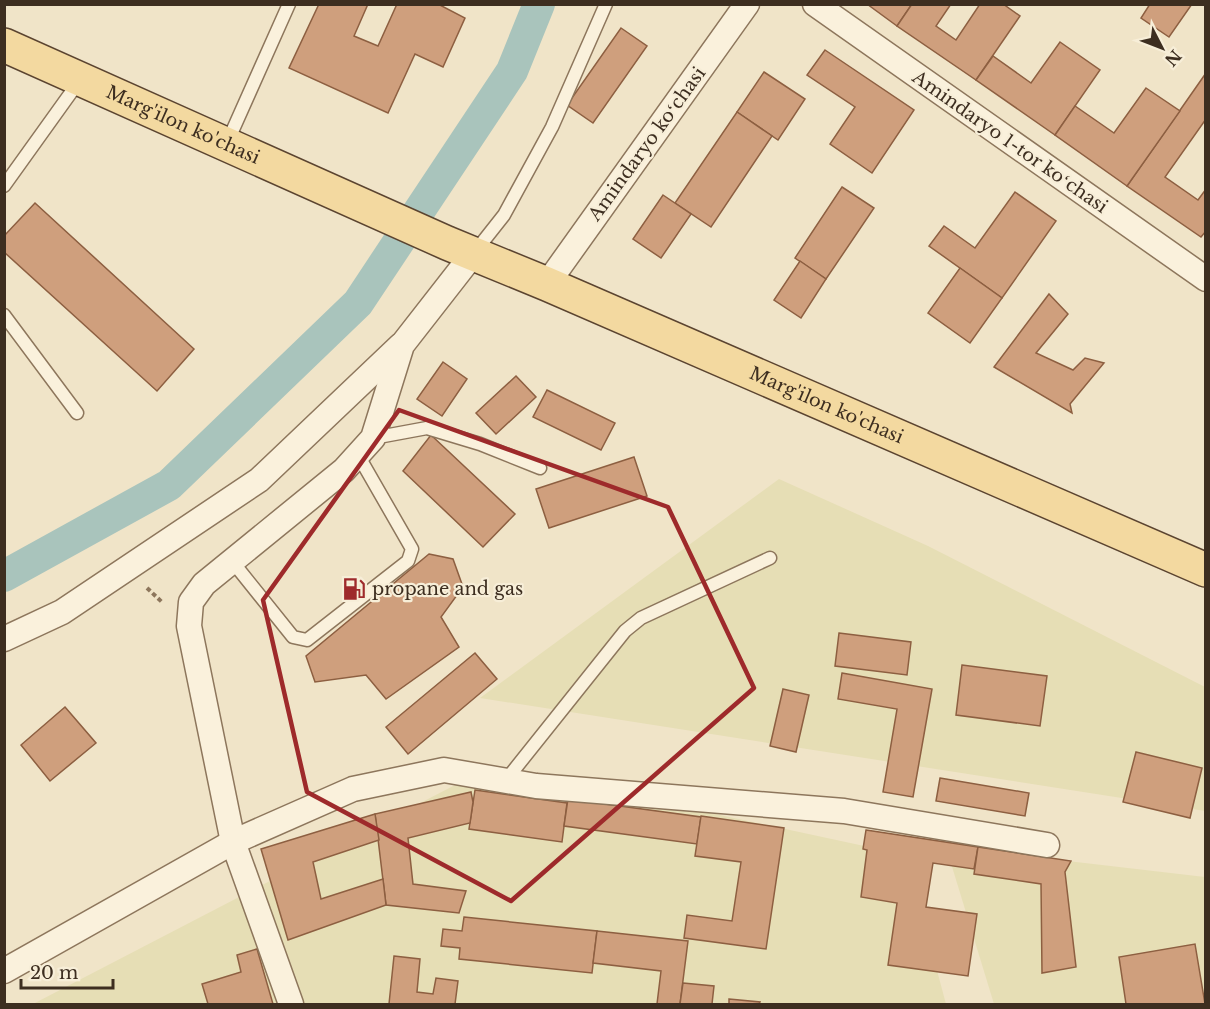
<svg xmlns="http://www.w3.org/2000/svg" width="1210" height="1009" font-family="'Libre Baskerville',serif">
<rect width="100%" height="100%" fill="#f0e4c8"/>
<g fill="#e6deb5">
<polygon points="779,479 928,546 1205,687 1205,811 480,698"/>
<polygon points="465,760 906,855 946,1004 33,1004 457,784"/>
<polygon points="946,847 1205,877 1205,1004 994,1004"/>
</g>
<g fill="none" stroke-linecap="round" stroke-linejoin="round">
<polyline stroke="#a9c4bc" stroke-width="32" points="4,576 169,485 358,303 512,71 539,4"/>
</g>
<g fill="#cf9f7d" stroke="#8d5f41" stroke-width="1.5">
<polygon points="319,4 368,4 354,36 378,46 397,4 438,4 465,18 443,67 415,54 388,113 289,68"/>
<polygon points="867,4 912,4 897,26"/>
<polygon points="912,4 951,4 936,26 956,40 980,4 1003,4 1020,16 976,80 897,26"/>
<polygon points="1150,4 1192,4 1169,37 1141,18"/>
<polygon points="621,28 647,46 593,123 567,105"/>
<polygon points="1060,42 1100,70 1055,135 976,80 993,56 1031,83"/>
<polygon points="825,50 914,110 872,173 830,144 855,107 807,75"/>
<polygon points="764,72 805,99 778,140 737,112"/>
<polygon points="1206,73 1206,119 1165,177 1198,200 1206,189 1206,231 1201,237 1127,186"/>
<polygon points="1146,88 1180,111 1127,186 1055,135 1075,106 1114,133"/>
<polygon points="737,112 772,136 711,227 675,203"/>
<polygon points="842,187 874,208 826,279 795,258"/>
<polygon points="1015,192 1056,221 1002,298 929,246 944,226 975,248"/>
<polygon points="663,195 691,214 661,258 633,239"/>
<polygon points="35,203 194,349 157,391 4,252 4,236"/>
<polygon points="800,261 826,279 801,318 774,300"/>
<polygon points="960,268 1002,298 970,343 928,313"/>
<polygon points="1049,294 1068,314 1036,353 1073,370 1085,358 1104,363 1070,404 1072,413 994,367"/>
<polygon points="443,362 467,379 442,416 417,399"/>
<polygon points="516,376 536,397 496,434 476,413"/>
<polygon points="547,390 615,423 601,450 533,417"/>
<polygon points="431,435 515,514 483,547 403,471"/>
<polygon points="634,457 647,496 549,528 536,489"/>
<polygon points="429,554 453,559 463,587 441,617 459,647 386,699 366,675 315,682 306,656"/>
<polygon points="839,633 911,642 907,675 835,666"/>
<polygon points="475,653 497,679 408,754 386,727"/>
<polygon points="962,665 1047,676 1040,726 956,715"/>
<polygon points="842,673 932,689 913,797 883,792 897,709 838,699"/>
<polygon points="783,689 809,695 796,752 770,746"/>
<polygon points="65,707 96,743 50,781 21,745"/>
<polygon points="1136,752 1202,768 1190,818 1123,802"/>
<polygon points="940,778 1029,793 1025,816 936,801"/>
<polygon points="475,790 567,803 562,842 469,829"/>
<polygon points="471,792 473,802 470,823 408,838 413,884 466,891 459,913 386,905 375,814"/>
<polygon points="568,799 701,817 697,844 564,826"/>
<polygon points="375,814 379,840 313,862 321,899 383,879 386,905 288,940 261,849"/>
<polygon points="701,816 784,828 766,949 684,938 687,915 732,921 741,862 695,856"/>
<polygon points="866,830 978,847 974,869 933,863 926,907 977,914 968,976 888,965 897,903 861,897 867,850 863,849"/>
<polygon points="978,847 1071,861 1065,872 1076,967 1042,973 1041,884 974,874"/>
<polygon points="464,917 597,931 592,973 459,959 460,948 441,946 443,929 462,931"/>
<polygon points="597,931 688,941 680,1004 657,1004 661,971 593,963"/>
<polygon points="1195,944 1205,1004 1126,1004 1119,957"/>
<polygon points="257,949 273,1004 208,1004 202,984 241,972 237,955"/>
<polygon points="394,956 420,959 417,992 433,994 436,978 458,981 455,1004 389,1004"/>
<polygon points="683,983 714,986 712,1004 680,1004"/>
<polygon points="729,999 760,1002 759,1004 729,1004"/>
</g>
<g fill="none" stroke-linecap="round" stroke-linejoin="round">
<g stroke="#8d765c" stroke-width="15">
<g id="service">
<polyline points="227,143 289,4"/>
<polyline points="4,186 80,80"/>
<polyline points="474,253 504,215 552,127 606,4"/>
<polyline points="4,315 77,413"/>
<polyline points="373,438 427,428 480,444 540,468"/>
<polyline points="232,561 293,637 307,640 408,561 412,549 358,455"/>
<polyline points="506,780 625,631 641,618 770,558"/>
</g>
</g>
<g stroke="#8d765c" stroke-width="27">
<g id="minor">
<polyline points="815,4 1206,279"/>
<polyline points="547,284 747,4"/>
<polyline points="4,639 62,612 259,480 400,346"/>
<polyline points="4,971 233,842 353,789 444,770 536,786 844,811 1047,845"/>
<polyline points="291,1004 233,842 189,626 191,602 204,584 344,470 373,438 402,345 473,254"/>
</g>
</g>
<g stroke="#5b4430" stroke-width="36">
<g id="primary">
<path id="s1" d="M4 45 447 243 547 284 1206 570"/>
</g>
</g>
<polyline stroke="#8d765c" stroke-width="4" stroke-dasharray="4.5 3" stroke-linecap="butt" points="147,588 163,603"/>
<use href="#service" stroke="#faf1dc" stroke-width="12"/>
<use href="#minor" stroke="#faf1dc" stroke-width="24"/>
<use href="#primary" stroke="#f3d9a0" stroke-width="33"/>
</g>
<path fill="none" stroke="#9e2a2b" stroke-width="4.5" stroke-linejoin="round" d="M399 410 668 507 754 688 511 901 307 792 263 600Z"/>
<defs>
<g id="fuel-bare" transform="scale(1.8)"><path d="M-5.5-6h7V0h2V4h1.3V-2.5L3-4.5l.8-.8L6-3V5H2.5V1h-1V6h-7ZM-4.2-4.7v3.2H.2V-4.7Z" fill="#9e2a2b" stroke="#f7eed8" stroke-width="2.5" paint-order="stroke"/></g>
</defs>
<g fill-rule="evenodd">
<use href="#fuel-bare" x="354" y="589"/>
</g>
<g text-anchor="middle" stroke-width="4.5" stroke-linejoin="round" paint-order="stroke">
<g font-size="18" fill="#3d2e20" stroke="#f7eed8">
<text dy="6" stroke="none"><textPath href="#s1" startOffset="196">Marg'ilon ko'chasi</textPath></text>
<text transform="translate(1010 142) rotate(35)" y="6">Amindaryo 1-tor koʻchasi</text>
<text transform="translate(647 144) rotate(-54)" y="6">Amindaryo koʻchasi</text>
<text dy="6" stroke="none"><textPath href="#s1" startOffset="898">Marg'ilon ko'chasi</textPath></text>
</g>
<g font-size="18" fill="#3d2e20" stroke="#f7eed8" text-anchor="start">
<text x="372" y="595">propane and gas</text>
</g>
</g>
<rect width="1210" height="1009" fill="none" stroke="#3d2e20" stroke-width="12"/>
<g transform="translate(1162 48) rotate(132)" stroke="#f7eed8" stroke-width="4.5" paint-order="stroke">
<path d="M0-4.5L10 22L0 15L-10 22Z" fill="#3d2e20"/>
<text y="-9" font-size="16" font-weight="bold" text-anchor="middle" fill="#3d2e20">N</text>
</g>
<path d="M21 979v9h92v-9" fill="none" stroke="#3d2e20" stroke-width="3"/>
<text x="30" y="979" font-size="18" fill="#3d2e20" stroke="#f7eed8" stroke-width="4.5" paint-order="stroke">20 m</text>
</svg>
